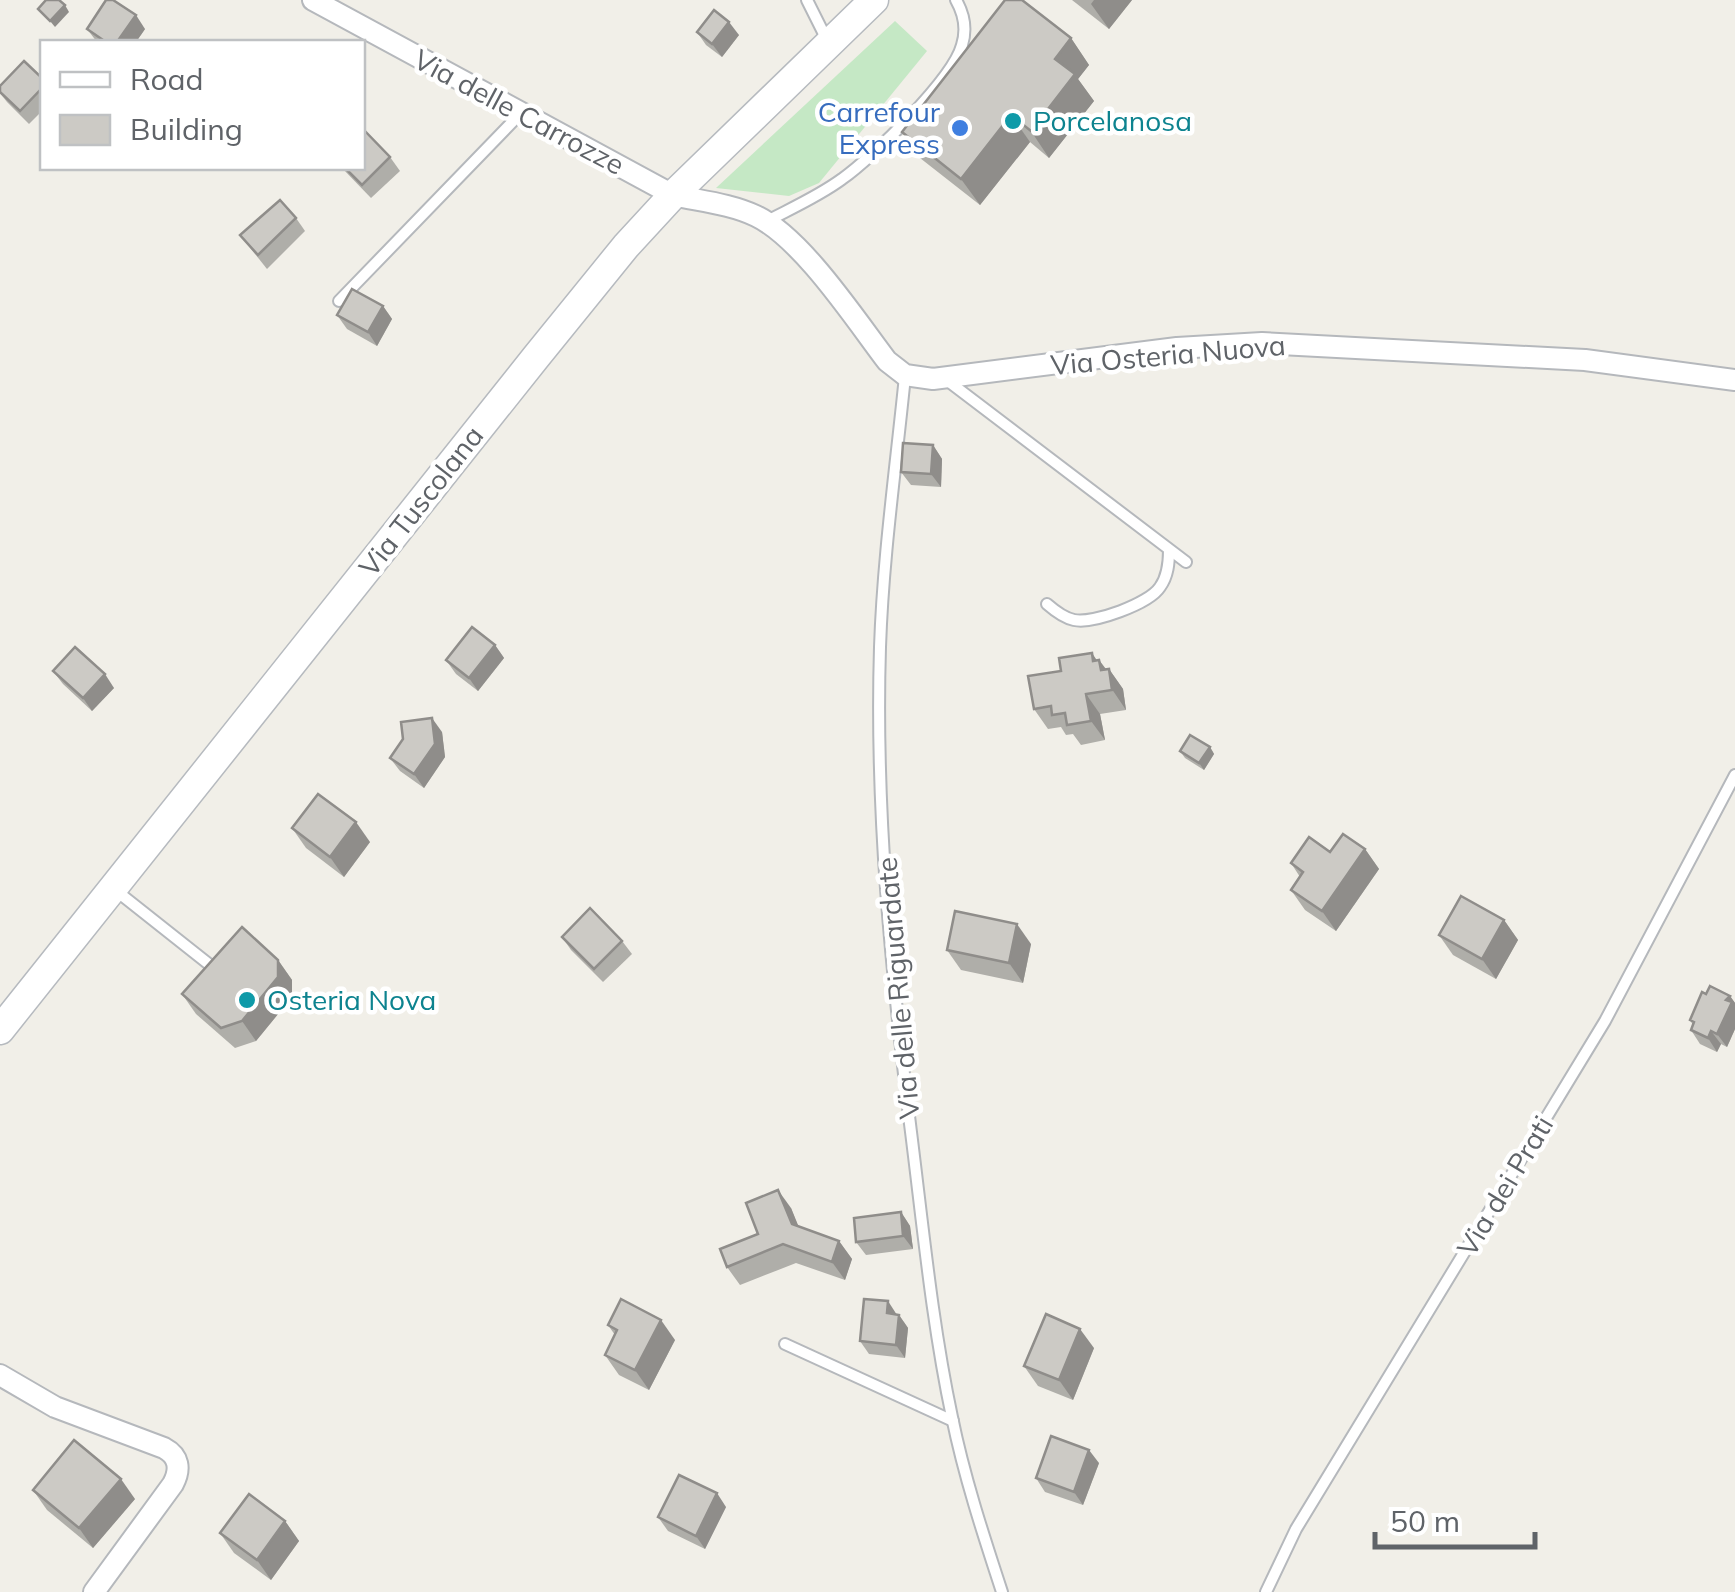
<svg xmlns="http://www.w3.org/2000/svg" width="1735" height="1592" font-family="Mulish,sans-serif">
<rect width="100%" height="100%" fill="#f1efe8"/>
<polygon fill="#c5e8c5" points="895,21 927,51 819,183 789,196 716,188"/>
<g fill="none" stroke-linecap="round" stroke-linejoin="round">
<g stroke="#b5b8bc" stroke-width="14">
<g id="lane">
<polyline points="807,0 827,40"/>
<path d="M767 221C792 208 819 196 842 179 872 158 953 79 962 45 967 29 964 14 956 0"/>
<polyline points="339,301 521,113"/>
<path d="M905 376C896 466 883 557 880 647 875 809 891 972 911 1132 923 1227 932 1323 952 1417 964 1476 983 1534 1002 1592"/>
<polyline points="944,378 1186,562"/>
<path d="M1047 604C1055 611 1064 618 1074 620 1093 624 1149 604 1160 587 1168 576 1169 563 1169 550"/>
<polyline points="114,889 215,969"/>
<polyline points="785,1344 953,1421"/>
<polyline points="1266,1592 1296,1529 1605,1021 1735,775"/>
</g>
</g>
<g stroke="#b5b8bc" stroke-width="24">
<g id="street">
<path d="M313 0 673 195C700 201 731 204 756 216 802 238 855 319 887 361L905 375 933 379 1177 348 1262 343 1585 360 1735 380"/>
<path d="M0 1375 55 1407 164 1448C179 1456 181 1469 173 1484L94 1592"/>
</g>
</g>
<g stroke="#b6babf" stroke-width="31">
<polyline id="secondary" points="0,1030 536,357 626,246 673,195 874,0"/>
</g>
<use href="#lane" stroke="#fff" stroke-width="10"/>
<use href="#street" stroke="#fff" stroke-width="20"/>
<use href="#secondary" stroke="#fff" stroke-width="28"/>
</g>
<g fill="#afaea9">
<polygon points="1072,0 1132,0 1109,29"/>
<polygon points="87,29 145,29 136,42 97,42"/>
<polygon points="697,32 739,35 722,57 706,45"/>
<polygon points="1071,38 1089,65 1078,79 1094,101 1049,158 1030,142 980,205 920,158 902,132"/>
<polygon points="42,78 42,111 29,124 7,102 0,93 0,86"/>
<polygon points="390,157 400,171 371,198 342,168"/>
<polygon points="296,218 305,231 267,269 240,235"/>
<polygon points="383,306 392,319 377,346 347,329 337,315"/>
<polygon points="933,445 942,459 941,487 911,485 901,472"/>
<polygon points="495,645 504,658 478,691 456,674 446,660"/>
<polygon points="1099,660 1106,669 1109,669 1123,689 1126,710 1100,714 1105,740 1081,745 1073,734 1066,735 1061,727 1048,729 1034,709 1061,671"/>
<polygon points="53,671 114,688 92,711 63,684"/>
<polygon points="442,732 445,757 424,788 400,771 390,758"/>
<polygon points="1210,747 1214,754 1204,770 1185,758 1180,751"/>
<polygon points="292,828 370,842 344,877 306,848"/>
<polygon points="1365,849 1379,869 1336,931 1305,910 1291,890 1300,877 1291,863 1330,852"/>
<polygon points="1504,920 1518,940 1496,979 1453,955 1439,935"/>
<polygon points="562,937 622,941 632,954 603,982 571,950"/>
<polygon points="1031,944 1023,983 961,970 947,950"/>
<polygon points="278,960 292,980 292,997 256,1041 235,1048 196,1014 182,994"/>
<polygon points="1706,994 1730,996 1735,1003 1735,1029 1727,1047 1721,1044 1717,1052 1700,1044 1691,1030 1693,1025 1690,1020"/>
<polygon points="791,1208 798,1226 839,1241 852,1259 845,1280 796,1263 740,1285 727,1267 758,1234"/>
<polygon points="901,1212 910,1226 913,1249 866,1255 856,1242"/>
<polygon points="897,1315 899,1315 908,1328 905,1358 869,1354 860,1341"/>
<polygon points="608,1325 675,1340 649,1390 619,1375 605,1355 615,1335"/>
<polygon points="1094,1348 1073,1400 1038,1386 1024,1366"/>
<polygon points="1099,1463 1083,1505 1045,1492 1036,1478"/>
<polygon points="33,1490 135,1499 93,1548 47,1510"/>
<polygon points="726,1507 705,1549 668,1531 658,1517"/>
<polygon points="285,1521 299,1541 271,1580 234,1553 220,1533"/>
</g>
<g fill="#8f8d8a">
<polygon points="1094,0 1132,0 1109,29 1091,4"/>
<polygon points="65,5 69,12 55,27 50,21"/>
<polygon points="136,15 145,29 136,42 117,42"/>
<polygon points="729,22 739,35 722,57 712,44"/>
<polygon points="1071,38 1089,65 1078,79 1094,101 1049,158 1031,131 1055,59"/>
<polygon points="1011,115 1030,142 980,205 961,179"/>
<polygon points="383,306 392,319 377,346 368,332"/>
<polygon points="933,445 942,459 941,487 931,474"/>
<polygon points="495,645 504,658 478,691 469,678"/>
<polygon points="1092,653 1100,665 1099,660 1110,675 1109,669 1123,689 1126,710 1093,661"/>
<polygon points="105,674 114,688 92,711 83,698"/>
<polygon points="1086,694 1100,714 1105,740 1091,721"/>
<polygon points="432,718 442,732 445,757 424,788 414,774"/>
<polygon points="1210,747 1214,754 1204,770 1199,763"/>
<polygon points="356,822 370,842 344,877 330,857"/>
<polygon points="1365,849 1379,869 1336,931 1322,911"/>
<polygon points="1504,920 1518,940 1496,979 1482,959"/>
<polygon points="1017,924 1031,944 1023,983 1009,963"/>
<polygon points="278,960 292,980 292,997 256,1041 242,1021"/>
<polygon points="1730,996 1735,1003 1735,1029 1727,1047 1717,1034 1726,1000"/>
<polygon points="1711,1031 1721,1044 1717,1052 1708,1038"/>
<polygon points="778,1190 791,1208 805,1242 792,1224"/>
<polygon points="901,1212 910,1226 913,1249 903,1236"/>
<polygon points="839,1241 852,1259 845,1280 832,1262"/>
<polygon points="888,1301 897,1315 887,1313"/>
<polygon points="899,1315 908,1328 905,1358 896,1345"/>
<polygon points="661,1320 675,1340 649,1390 635,1370"/>
<polygon points="1080,1329 1094,1348 1073,1400 1059,1380"/>
<polygon points="1089,1450 1099,1463 1083,1505 1074,1492"/>
<polygon points="121,1479 135,1499 93,1548 79,1528"/>
<polygon points="717,1493 726,1507 705,1549 696,1536"/>
<polygon points="285,1521 299,1541 271,1580 257,1560"/>
</g>
<g fill="#cccac5" stroke="#8f8d8a" stroke-width="2.5">
<polygon points="46,0 59,0 65,5 50,21 38,9"/>
<polygon points="106,0 113,0 136,15 117,42 106,42 87,29"/>
<polygon points="1005,0 1022,0 1071,38 1055,59 1075,74 1031,131 1011,115 961,179 902,132"/>
<polygon points="714,10 729,22 712,44 697,32"/>
<polygon points="24,61 42,78 42,88 20,111 0,92 0,86"/>
<polygon points="363,129 390,157 362,185 345,168 362,168"/>
<polygon points="280,200 296,218 258,255 240,235"/>
<polygon points="352,289 383,306 368,332 337,315"/>
<polygon points="903,443 933,445 931,474 901,472"/>
<polygon points="472,627 495,645 469,678 446,660"/>
<polygon points="75,647 105,674 83,698 53,671"/>
<polygon points="1092,653 1093,661 1099,660 1101,670 1109,669 1112,690 1086,694 1091,721 1067,725 1065,713 1052,715 1051,706 1034,709 1028,676 1061,671 1059,658"/>
<polygon points="432,718 435,744 414,774 390,758 403,739 401,722"/>
<polygon points="1190,735 1210,747 1199,763 1180,751"/>
<polygon points="318,794 356,822 330,857 292,828"/>
<polygon points="1343,834 1365,849 1322,911 1291,890 1303,872 1291,863 1309,837 1330,852"/>
<polygon points="1461,896 1504,920 1482,959 1439,935"/>
<polygon points="590,908 622,941 594,969 562,937"/>
<polygon points="955,911 1017,924 1009,963 947,950"/>
<polygon points="242,927 278,960 278,977 242,1021 221,1028 182,994"/>
<polygon points="1710,986 1730,996 1726,1000 1732,1002 1717,1034 1711,1031 1708,1038 1691,1030 1694,1022 1690,1020 1702,992 1706,994"/>
<polygon points="778,1190 792,1224 839,1241 832,1262 783,1244 727,1267 720,1249 758,1234 746,1203"/>
<polygon points="901,1212 903,1236 856,1242 854,1218"/>
<polygon points="621,1299 661,1320 635,1370 605,1355 617,1330 608,1325"/>
<polygon points="864,1299 888,1301 887,1313 899,1315 896,1345 860,1341"/>
<polygon points="1046,1314 1080,1329 1059,1380 1024,1366"/>
<polygon points="1051,1436 1089,1450 1074,1492 1036,1478"/>
<polygon points="74,1440 121,1479 79,1528 33,1490"/>
<polygon points="679,1475 717,1493 696,1536 658,1517"/>
<polygon points="249,1494 285,1521 257,1560 220,1533"/>
</g>
<g fill="#0f9aa8" stroke="#fff" stroke-width="4">
<circle cx="1013" cy="121" r="10"/>
<circle cx="247" cy="1000" r="10"/>
</g>
<circle fill="#3f7fe0" stroke="#fff" stroke-width="4" cx="960" cy="128" r="10"/>
<g text-anchor="middle" stroke-width="9" stroke-linejoin="round" paint-order="stroke">
<g font-size="28" fill="#5f6368" stroke="#fff">
<text transform="translate(519 112) rotate(28)" y="10">Via delle Carrozze</text>
<text transform="translate(1168 355) rotate(-5)" y="10">Via Osteria Nuova</text>
<text transform="translate(421 501) rotate(-52)" y="10">Via Tuscolana</text>
<text transform="translate(898 988) rotate(-95)" y="10">Via delle Riguardate</text>
<text transform="translate(1505 1186) rotate(-59)" y="10">Via dei Prati</text>
</g>
<g font-size="28" fill="#366cbe" stroke="#fff" text-anchor="end">
<text x="940" y="122">Carrefour<tspan x="940" dy="32">Express</tspan></text>
</g>
<g font-size="28" fill="#0d838f" stroke="#fff" text-anchor="start">
<text x="1033" y="131">Porcelanosa</text>
<text x="267" y="1010">Osteria Nova</text>
</g>
</g>
<rect x="40" y="40" width="325" height="130" fill="#ffffff" stroke="#bfc1c3" stroke-width="2.5"/>
<rect x="60" y="72" width="50" height="15" fill="#ffffff" stroke="#bfc1c3" stroke-width="2.5"/>
<text x="130" y="90" font-size="30" fill="#5f6368">Road</text>
<rect x="60" y="115" width="50" height="30" fill="#cccac5" stroke="#bfc1c3" stroke-width="2.5"/>
<text x="130" y="140" font-size="30" fill="#5f6368">Building</text>
<path d="M1375 1532v15h160v-15" fill="none" stroke="#5f6368" stroke-width="5"/>
<text x="1390" y="1532" font-size="30" fill="#5f6368" stroke="#ffffff" stroke-width="8" paint-order="stroke">50 m</text>
</svg>
